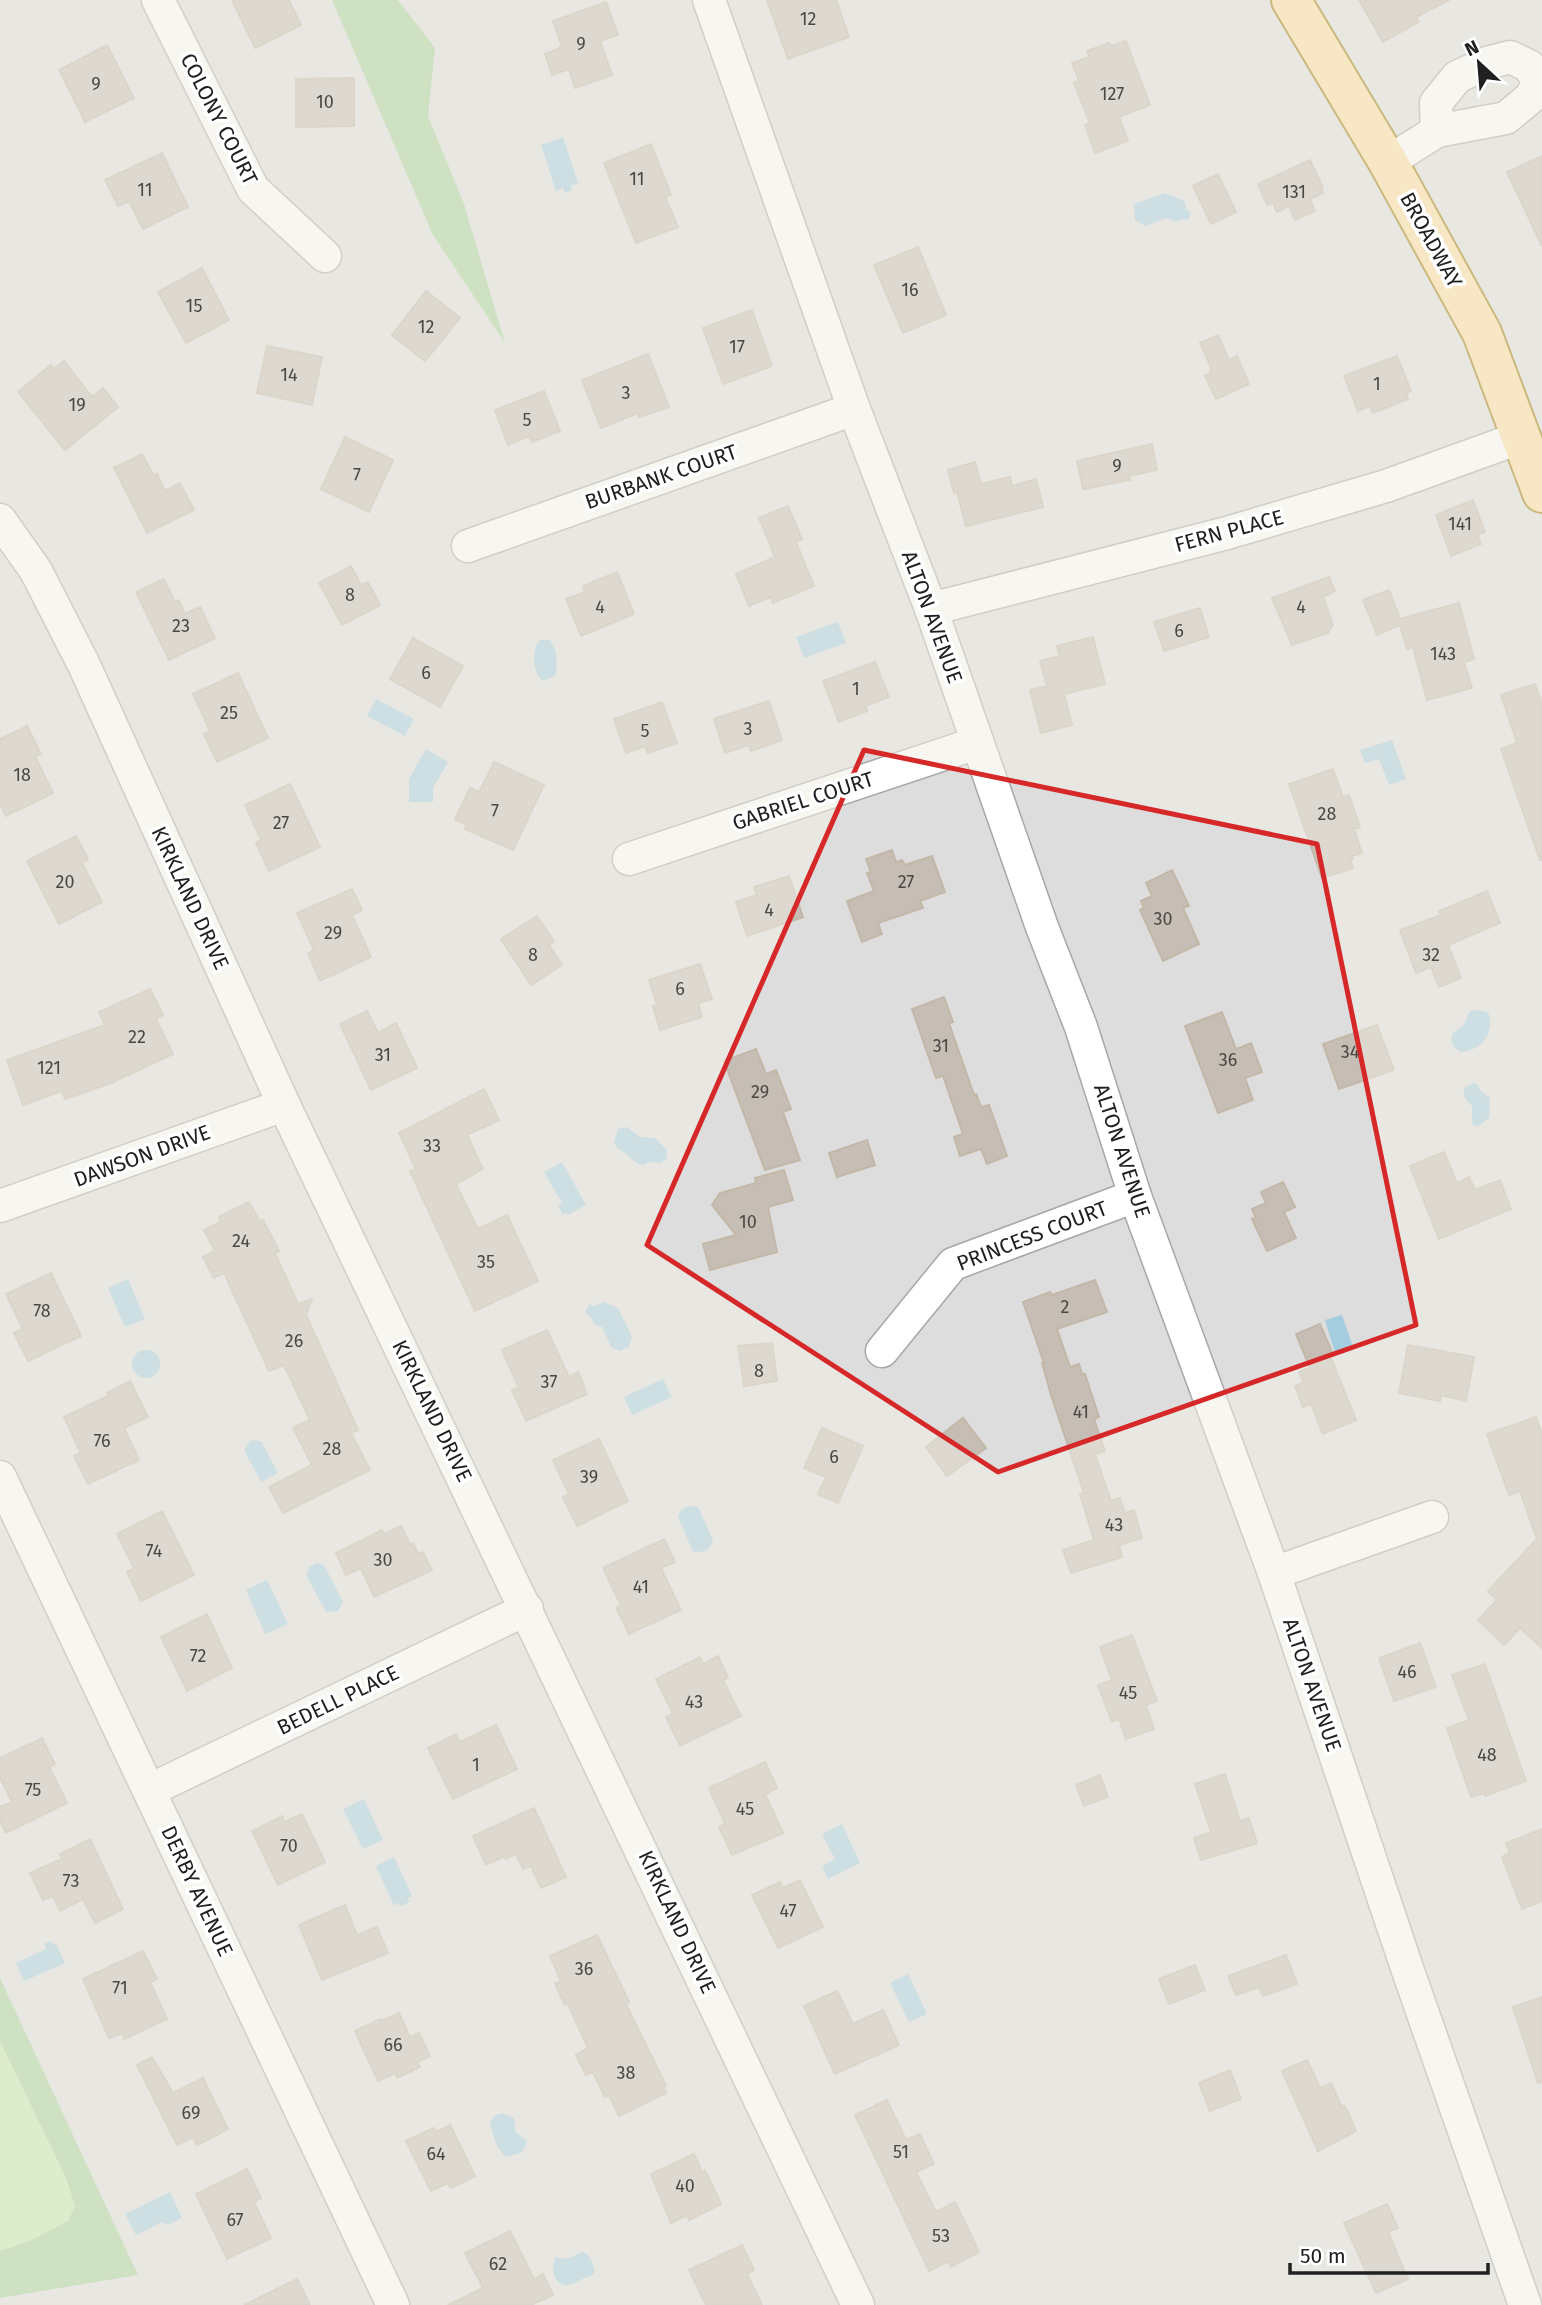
<svg xmlns="http://www.w3.org/2000/svg" width="1542" height="2305" font-family="'Fira Sans',sans-serif">
<rect width="100%" height="100%" fill="#f1efe6"/>
<rect fill="#dedddd" x="0" y="0" width="1542" height="2305"/>
<polygon fill="#c5ecab" points="0,2041 66,2178 75,2206 68,2221 30,2241 0,2251"/>
<g fill="#a5d29a">
<polygon points="332,0 398,0 435,48 428,116 464,204 505,343 433,235"/>
<polygon points="0,1978 138,2275 0,2298 0,2251 30,2241 68,2221 75,2206 66,2178 0,2041"/>
</g>
<g fill="#a5cde0">
<polygon points="563,137 578,183 571,186 572,190 565,193 563,188 556,191 541,145"/>
<polygon points="1165,193 1184,201 1187,210 1191,212 1188,220 1184,219 1176,222 1166,218 1146,226 1135,220 1134,204"/>
<polygon points="838,622 846,643 804,658 796,637"/>
<path d="M540 640H550C557 648 558 665 555 676L543 681C532 672 531 649 540 640Z"/>
<polygon points="376,699 414,719 405,736 367,716"/>
<polygon points="1392,740 1406,779 1389,785 1379,759 1365,763 1360,750"/>
<polygon points="426,749 448,762 433,788 433,802 409,802 409,779"/>
<path d="M1478 1010 1488 1012C1496 1032 1481 1052 1460 1052L1454 1047 1451 1040 1453 1033 1463 1026 1470 1011Z"/>
<path d="M1474 1083 1477 1084 1481 1091 1490 1098 1489 1118 1477 1127 1472 1124V1106C1466 1099 1463 1098 1464 1088Z"/>
<path d="M627 1127 640 1137 655 1138 667 1150V1158L661 1163 649 1162 643 1165C631 1163 629 1153 618 1149L614 1142 618 1129Z"/>
<polygon points="562,1162 586,1205 568,1215 567,1213 563,1215 558,1206 562,1203 544,1172"/>
<polygon points="128,1279 145,1319 125,1327 108,1288"/>
<polygon points="603,1302 618,1308 632,1337 629,1347 620,1351 611,1347 602,1327 594,1324 590,1316 585,1313 589,1304 595,1306"/>
<polygon points="1342,1315 1353,1347 1335,1353 1325,1320"/>
<circle cx="146" cy="1364" r="14"/>
<polygon points="663,1379 672,1397 632,1415 624,1397"/>
<polygon points="255,1440 262,1442 278,1473 261,1482 244,1450 250,1441"/>
<path d="M689 1506 698 1507 713 1540C709 1551 705 1552 693 1552L678 1517 681 1510Z"/>
<polygon points="316,1563 324,1565 343,1602 338,1611 326,1612 306,1575 309,1567"/>
<polygon points="267,1580 288,1624 265,1634 246,1590"/>
<polygon points="364,1799 383,1840 363,1849 343,1809"/>
<polygon points="842,1824 860,1863 828,1879 822,1866 835,1859 822,1834"/>
<polygon points="394,1857 412,1896 408,1898 409,1902 401,1906 399,1903 394,1906 376,1866"/>
<polygon points="51,1941 53,1945 56,1944 65,1963 24,1981 16,1963 46,1949 44,1944"/>
<polygon points="908,1974 927,2014 909,2022 890,1983"/>
<path d="M502 2113 514 2118 516 2132 527 2141 524 2149 520 2153 506 2157C496 2149 493 2134 490 2123L495 2115Z"/>
<polygon points="170,2192 182,2218 167,2225 163,2222 136,2235 125,2214"/>
<path d="M582 2252C592 2255 592 2263 595 2272L591 2276C580 2278 565 2294 556 2279 552 2272 553 2264 555 2257L567 2259Z"/>
</g>
<g fill="#c6beb5" stroke="#c3b7a8" stroke-width="2">
<polygon points="232,0 289,0 301,25 255,48"/>
<polygon points="767,0 836,0 849,37 788,59"/>
<polygon points="1359,0 1449,0 1416,17 1419,22 1383,42"/>
<polygon points="606,2 618,35 600,41 612,75 575,88 569,69 552,75 545,54 562,47 553,21"/>
<polygon points="1126,41 1150,105 1119,117 1128,141 1095,153 1085,125 1090,123 1074,83 1079,81 1072,63 1089,57 1087,51 1109,43 1111,46"/>
<polygon points="107,45 134,98 85,122 59,70"/>
<polygon points="354,78 354,126 296,127 296,79"/>
<polygon points="651,144 671,195 665,197 678,227 636,243 604,163"/>
<polygon points="162,153 188,207 143,229 129,201 118,206 105,180"/>
<polygon points="1542,156 1542,246 1507,172"/>
<polygon points="1310,160 1323,188 1321,189 1323,193 1310,199 1315,211 1295,220 1289,206 1277,212 1273,203 1267,205 1258,184"/>
<polygon points="1218,174 1236,212 1211,224 1193,186"/>
<polygon points="918,247 946,315 903,333 874,265"/>
<polygon points="202,268 229,320 186,343 158,292"/>
<polygon points="426,291 460,318 425,361 392,335"/>
<polygon points="752,310 772,366 723,384 703,328"/>
<polygon points="1218,335 1229,360 1237,356 1249,384 1216,399 1205,376 1211,373 1210,370 1212,370 1200,343"/>
<polygon points="267,346 322,357 312,405 257,393"/>
<polygon points="648,354 669,407 639,417 638,413 601,428 582,380"/>
<polygon points="1397,356 1411,391 1406,393 1408,399 1373,413 1370,406 1358,411 1344,376"/>
<polygon points="64,361 92,397 103,388 118,407 65,450 18,392 51,365 54,369"/>
<polygon points="544,391 560,431 532,442 529,436 508,445 495,410"/>
<polygon points="345,437 393,460 369,512 321,489"/>
<polygon points="1152,444 1157,470 1129,476 1130,480 1083,489 1077,461"/>
<polygon points="142,454 153,475 157,474 165,491 180,483 194,510 147,533 114,468"/>
<polygon points="975,462 981,484 1010,477 1012,486 1036,479 1043,507 966,526 957,492 954,493 948,470"/>
<polygon points="1473,500 1485,532 1477,535 1481,544 1451,556 1436,515"/>
<polygon points="788,506 802,539 796,542 814,586 773,603 771,597 749,606 736,574 775,557 759,518"/>
<polygon points="351,566 361,585 368,582 380,605 342,625 319,583"/>
<polygon points="617,572 634,614 581,636 566,599 585,592 583,586"/>
<polygon points="1329,577 1335,591 1323,597 1333,625 1328,633 1292,645 1272,598"/>
<polygon points="164,579 175,602 179,600 185,614 200,607 215,638 169,660 136,592"/>
<polygon points="1389,590 1400,619 1459,603 1474,659 1464,662 1472,688 1427,700 1413,647 1407,649 1400,625 1377,635 1363,600"/>
<polygon points="1200,608 1209,637 1164,651 1154,622"/>
<polygon points="1093,637 1105,684 1064,694 1072,725 1041,733 1030,690 1047,686 1040,661 1060,656 1057,646"/>
<polygon points="413,638 463,666 440,707 390,679"/>
<polygon points="875,662 889,697 865,706 867,711 839,722 823,681"/>
<polygon points="238,673 268,738 217,762 204,734 210,731 193,694"/>
<polygon points="1535,684 1542,704 1542,860 1540,860 1501,749 1517,743 1501,695"/>
<polygon points="769,701 782,740 751,751 749,745 725,753 714,719"/>
<polygon points="662,702 677,743 648,753 645,746 626,753 614,719"/>
<polygon points="27,726 41,754 35,756 53,793 6,816 0,803 0,739"/>
<polygon points="494,762 544,785 513,850 465,829 467,825 455,819 470,788 479,792"/>
<polygon points="1333,769 1343,797 1349,795 1360,827 1354,829 1362,853 1352,856 1353,859 1350,859 1353,868 1322,878 1289,784"/>
<polygon points="290,784 320,847 269,871 256,843 261,840 245,805"/>
<polygon points="76,836 88,859 82,863 102,902 59,924 27,861"/>
<polygon points="892,850 896,862 902,860 905,865 932,856 945,892 920,901 923,908 878,923 882,934 862,942 847,901 874,891 867,873 871,872 866,859"/>
<polygon points="1172,870 1189,906 1183,908 1199,944 1163,961 1140,910 1144,908 1141,901 1152,896 1146,883"/>
<polygon points="789,876 803,917 747,936 736,902 757,895 754,887"/>
<polygon points="352,889 362,910 352,915 371,957 320,981 308,953 314,950 297,913"/>
<polygon points="1487,891 1500,923 1448,945 1461,978 1439,987 1431,967 1416,973 1400,930 1441,915 1439,911"/>
<polygon points="537,916 554,941 549,945 562,965 531,985 501,939"/>
<polygon points="700,964 712,999 698,1003 702,1017 660,1030 653,1006 657,1005 649,980"/>
<polygon points="150,989 163,1015 156,1019 173,1054 111,1083 65,1099 62,1091 23,1105 7,1060 105,1025 99,1012"/>
<polygon points="944,997 953,1022 949,1023 974,1095 976,1094 981,1107 989,1105 1007,1156 987,1164 981,1149 960,1156 954,1137 963,1134 943,1076 936,1078 912,1009"/>
<polygon points="367,1011 378,1033 396,1023 417,1068 371,1090 340,1024"/>
<polygon points="1222,1012 1236,1049 1251,1043 1262,1072 1245,1078 1253,1100 1218,1113 1185,1026"/>
<polygon points="1377,1025 1394,1070 1339,1089 1323,1044"/>
<polygon points="756,1049 766,1074 776,1070 791,1109 783,1112 800,1160 765,1170 724,1061"/>
<polygon points="484,1089 499,1120 467,1135 483,1169 456,1184 478,1229 507,1215 538,1281 475,1311 410,1171 416,1169 399,1133"/>
<polygon points="867,1140 875,1165 837,1177 829,1153"/>
<polygon points="1444,1152 1457,1183 1469,1177 1475,1190 1500,1180 1511,1209 1439,1239 1410,1166"/>
<polygon points="784,1170 793,1200 768,1207 777,1252 710,1270 703,1244 736,1235 712,1205 720,1193 756,1183 755,1178"/>
<polygon points="1283,1182 1295,1207 1284,1212 1296,1238 1267,1251 1252,1219 1256,1218 1252,1209 1266,1203 1261,1192"/>
<polygon points="249,1202 260,1222 263,1220 279,1251 275,1253 298,1304 312,1299 306,1315 358,1430 351,1433 370,1470 283,1513 269,1487 312,1465 293,1428 310,1420 284,1365 269,1371 224,1273 214,1278 203,1257 215,1251 204,1230 221,1222 219,1217"/>
<polygon points="51,1273 81,1336 28,1361 14,1333 23,1329 6,1294"/>
<polygon points="1095,1280 1107,1312 1057,1329 1070,1367 1079,1364 1082,1374 1085,1374 1099,1417 1094,1419 1105,1451 1095,1454 1111,1501 1120,1498 1125,1513 1134,1510 1142,1538 1119,1545 1122,1557 1071,1573 1063,1550 1094,1540 1080,1494 1084,1493 1051,1395 1042,1363 1044,1363 1023,1302 1050,1292 1052,1295"/>
<polygon points="1320,1324 1332,1352 1329,1353 1356,1420 1323,1434 1311,1404 1303,1407 1295,1386 1304,1382 1299,1372 1310,1368 1296,1334"/>
<polygon points="547,1330 569,1377 578,1372 587,1394 526,1421 512,1390 519,1388 502,1350"/>
<polygon points="772,1343 777,1381 744,1386 738,1346"/>
<polygon points="1408,1345 1474,1357 1466,1401 1441,1395 1440,1401 1399,1393"/>
<polygon points="130,1381 148,1417 124,1428 139,1460 88,1484 74,1456 81,1453 64,1417 108,1396 107,1393"/>
<polygon points="1536,1417 1542,1434 1542,1648 1520,1628 1504,1645 1478,1620 1497,1600 1488,1591 1537,1539 1520,1491 1509,1495 1487,1434"/>
<polygon points="963,1418 986,1448 947,1476 926,1447"/>
<polygon points="822,1428 863,1446 838,1503 818,1494 826,1477 804,1468"/>
<polygon points="599,1439 628,1501 577,1526 563,1497 569,1494 553,1460"/>
<polygon points="162,1511 194,1575 141,1601 127,1572 134,1568 117,1534"/>
<polygon points="401,1526 410,1544 413,1543 418,1554 423,1552 432,1570 374,1597 361,1568 346,1575 336,1553 382,1530 384,1534"/>
<polygon points="664,1539 675,1562 661,1568 681,1610 629,1634 616,1608 621,1605 603,1568"/>
<polygon points="207,1614 232,1668 187,1691 161,1637"/>
<polygon points="1132,1635 1157,1701 1146,1705 1154,1729 1126,1739 1119,1719 1112,1722 1098,1685 1112,1680 1100,1647"/>
<polygon points="1420,1643 1436,1687 1394,1701 1379,1658"/>
<polygon points="718,1656 728,1678 723,1680 741,1716 680,1746 666,1717 673,1714 656,1679 700,1657 703,1664"/>
<polygon points="1485,1664 1526,1781 1485,1796 1484,1793 1471,1797 1447,1728 1469,1720 1452,1675"/>
<polygon points="496,1725 517,1769 453,1799 428,1748 456,1734 460,1742"/>
<polygon points="42,1738 55,1764 49,1767 67,1803 6,1833 0,1821 0,1807 12,1802 0,1778 0,1758"/>
<polygon points="765,1762 777,1788 765,1794 783,1833 732,1855 719,1827 725,1824 709,1788"/>
<polygon points="1225,1774 1240,1821 1249,1818 1257,1843 1201,1860 1194,1838 1211,1832 1195,1784"/>
<polygon points="1100,1775 1108,1797 1084,1806 1076,1785"/>
<polygon points="534,1808 566,1877 541,1888 531,1866 523,1869 516,1854 506,1859 505,1856 486,1865 473,1836"/>
<polygon points="302,1814 325,1862 278,1885 252,1831 282,1816 285,1822"/>
<polygon points="1542,1829 1542,1901 1522,1909 1502,1857 1510,1853 1506,1843"/>
<polygon points="90,1839 123,1909 95,1923 83,1899 60,1911 53,1896 43,1900 30,1873 62,1859 60,1854"/>
<polygon points="800,1880 823,1927 778,1948 752,1895 780,1882 783,1888"/>
<polygon points="345,1905 357,1935 377,1927 388,1953 322,1980 299,1925"/>
<polygon points="597,1935 629,2002 626,2004 666,2086 663,2087 666,2093 619,2116 609,2095 605,2097 593,2072 586,2075 576,2055 588,2048 568,2004 565,2005 555,1984 561,1981 550,1956"/>
<polygon points="143,1951 157,1979 150,1982 167,2019 124,2039 122,2033 109,2038 83,1979"/>
<polygon points="1286,1955 1297,1984 1263,1996 1259,1987 1236,1995 1228,1976"/>
<polygon points="1195,1965 1205,1990 1169,2004 1159,1979"/>
<polygon points="837,1991 853,2024 883,2010 899,2045 835,2074 804,2006"/>
<polygon points="1542,1997 1542,2082 1538,2083 1513,2007"/>
<polygon points="399,2013 410,2037 419,2033 430,2056 417,2062 420,2067 397,2078 395,2073 378,2081 355,2031 381,2019 382,2021"/>
<polygon points="152,2057 173,2093 203,2078 228,2129 197,2145 193,2137 177,2145 137,2065"/>
<polygon points="1307,2060 1320,2088 1331,2083 1342,2107 1345,2106 1356,2131 1318,2151 1282,2071"/>
<polygon points="1230,2070 1241,2099 1210,2111 1199,2083"/>
<polygon points="887,2100 906,2140 920,2134 934,2164 916,2172 936,2212 955,2202 979,2252 951,2267 948,2261 929,2271 855,2115"/>
<polygon points="450,2125 475,2176 451,2188 448,2183 431,2191 406,2141 434,2128 436,2132"/>
<polygon points="694,2154 702,2172 705,2170 721,2204 689,2220 687,2215 671,2223 651,2174"/>
<polygon points="247,2169 261,2198 254,2202 271,2238 227,2259 196,2194"/>
<polygon points="1387,2204 1398,2228 1388,2232 1408,2279 1376,2293 1344,2223"/>
<polygon points="510,2231 534,2279 543,2274 553,2295 531,2305 448,2305 483,2288 465,2253"/>
<polygon points="742,2245 754,2270 747,2274 762,2305 706,2305 689,2270"/>
<polygon points="297,2279 310,2305 244,2305"/>
</g>
<g fill="none" stroke-linecap="round" stroke-linejoin="round">
<g stroke="#a7a7a7" stroke-width="35">
<g id="minor">
<polyline points="158,0 253,189 325,256"/>
<polyline points="709,0 854,409 931,609 1042,927 1081,1027 1135,1196 1274,1573 1407,1968 1525,2305"/>
<polyline points="1388,162 1437,131 1436,103 1457,77 1487,63 1510,57 1529,66 1539,83 1530,98 1506,118 1437,131"/>
<polyline points="0,520 36,571 84,665 284,1105 858,2305"/>
<polyline points="468,546 854,409"/>
<polyline points="931,609 1227,533 1386,486 1522,437"/>
<polyline points="629,859 977,743"/>
<polyline points="0,1206 284,1105"/>
<polyline points="882,1351 953,1264 1135,1196"/>
<polyline points="0,1477 393,2305"/>
<polyline points="1274,1573 1432,1517"/>
<polyline points="150,1790 527,1609"/>
</g>
</g>
<g stroke="#9c7800" stroke-width="42">
<polyline id="major" points="1291,0 1388,162 1482,333 1542,493"/>
</g>
<use href="#minor" stroke="#fff" stroke-width="32"/>
<use href="#major" stroke="#ffde9d" stroke-width="38"/>
</g>
<path d="M0 0H1542V2305H0ZM864 750 1317 844 1416 1325 998 1472 647 1245Z" fill="#f1efe6" fill-opacity=".55" fill-rule="evenodd"/>
<path fill="none" stroke="#d62828" stroke-width="5" stroke-linejoin="round" d="M864 750 1317 844 1416 1325 998 1472 647 1245Z"/>
<g text-anchor="middle" stroke-width="7" stroke-linejoin="round" paint-order="stroke">
<g font-size="18" fill="#4a4845">
<text x="808" y="25">12</text>
<text x="581" y="50">9</text>
<text x="96" y="90">9</text>
<text x="1112" y="100">127</text>
<text x="325" y="108">10</text>
<text x="637" y="185">11</text>
<text x="145" y="196">11</text>
<text x="1294" y="198">131</text>
<text x="910" y="296">16</text>
<text x="194" y="312">15</text>
<text x="426" y="333">12</text>
<text x="737" y="353">17</text>
<text x="289" y="381">14</text>
<text x="1377" y="390">1</text>
<text x="626" y="399">3</text>
<text x="77" y="411">19</text>
<text x="527" y="426">5</text>
<text x="1117" y="472">9</text>
<text x="357" y="481">7</text>
<text x="1460" y="530">141</text>
<text x="350" y="601">8</text>
<text x="600" y="613">4</text>
<text x="1301" y="613">4</text>
<text x="181" y="632">23</text>
<text x="1179" y="637">6</text>
<text x="1443" y="660">143</text>
<text x="426" y="679">6</text>
<text x="856" y="695">1</text>
<text x="229" y="719">25</text>
<text x="748" y="735">3</text>
<text x="645" y="737">5</text>
<text x="22" y="781">18</text>
<text x="495" y="817">7</text>
<text x="1327" y="820">28</text>
<text x="281" y="829">27</text>
<text x="65" y="888">20</text>
<text x="906" y="888">27</text>
<text x="769" y="916">4</text>
<text x="1163" y="925">30</text>
<text x="333" y="939">29</text>
<text x="533" y="961">8</text>
<text x="1431" y="961">32</text>
<text x="680" y="995">6</text>
<text x="137" y="1043">22</text>
<text x="941" y="1052">31</text>
<text x="1350" y="1058">34</text>
<text x="383" y="1061">31</text>
<text x="1228" y="1066">36</text>
<text x="49" y="1074">121</text>
<text x="760" y="1098">29</text>
<text x="432" y="1152">33</text>
<text x="748" y="1228">10</text>
<text x="241" y="1247">24</text>
<text x="486" y="1268">35</text>
<text x="1065" y="1313">2</text>
<text x="42" y="1317">78</text>
<text x="294" y="1347">26</text>
<text x="759" y="1377">8</text>
<text x="549" y="1388">37</text>
<text x="1081" y="1418">41</text>
<text x="102" y="1447">76</text>
<text x="332" y="1455">28</text>
<text x="834" y="1463">6</text>
<text x="589" y="1483">39</text>
<text x="1114" y="1531">43</text>
<text x="154" y="1557">74</text>
<text x="383" y="1566">30</text>
<text x="641" y="1593">41</text>
<text x="198" y="1662">72</text>
<text x="1407" y="1678">46</text>
<text x="1128" y="1699">45</text>
<text x="694" y="1708">43</text>
<text x="1487" y="1761">48</text>
<text x="476" y="1771">1</text>
<text x="33" y="1796">75</text>
<text x="745" y="1815">45</text>
<text x="289" y="1852">70</text>
<text x="71" y="1887">73</text>
<text x="788" y="1917">47</text>
<text x="584" y="1975">36</text>
<text x="120" y="1994">71</text>
<text x="393" y="2051">66</text>
<text x="626" y="2079">38</text>
<text x="191" y="2119">69</text>
<text x="901" y="2158">51</text>
<text x="436" y="2160">64</text>
<text x="685" y="2192">40</text>
<text x="235" y="2226">67</text>
<text x="941" y="2242">53</text>
<text x="498" y="2270">62</text>
</g>
<g font-size="21" fill="#202020" stroke="#fff">
<text transform="translate(219 119) rotate(63)" y="7">COLONY COURT</text>
<text transform="translate(1431 240) rotate(61)" y="7">BROADWAY</text>
<text transform="translate(661 477) rotate(-19)" y="7">BURBANK COURT</text>
<text transform="translate(1229 531) rotate(-15)" y="7">FERN PLACE</text>
<text transform="translate(932 617) rotate(70)" y="7">ALTON AVENUE</text>
<text transform="translate(803 801) rotate(-18)" y="7">GABRIEL COURT</text>
<text transform="translate(190 898) rotate(65)" y="7">KIRKLAND DRIVE</text>
<text transform="translate(1122 1151) rotate(72)" y="7">ALTON AVENUE</text>
<text transform="translate(142 1156) rotate(-20)" y="7">DAWSON DRIVE</text>
<text transform="translate(1032 1236) rotate(-21)" y="7">PRINCESS COURT</text>
<text transform="translate(432 1411) rotate(64)" y="7">KIRKLAND DRIVE</text>
<text transform="translate(1312 1685) rotate(71)" y="7">ALTON AVENUE</text>
<text transform="translate(338 1700) rotate(-26)" y="7">BEDELL PLACE</text>
<text transform="translate(197 1891) rotate(65)" y="7">DERBY AVENUE</text>
<text transform="translate(677 1922) rotate(65)" y="7">KIRKLAND DRIVE</text>
</g>
</g>
<g transform="translate(1479 63) rotate(334)" stroke="#ffffff" stroke-width="5" paint-order="stroke">
<path d="M0-5L12 26L0 18L-12 26Z" fill="#202020"/>
<text y="-10" font-size="19" font-weight="bold" text-anchor="middle" fill="#202020">N</text>
</g>
<path d="M1290 2263v10h198v-10" fill="none" stroke="#202020" stroke-width="3.5"/>
<text x="1300" y="2263" font-size="21" fill="#202020" stroke="#ffffff" stroke-width="5" paint-order="stroke">50 m</text>
</svg>
